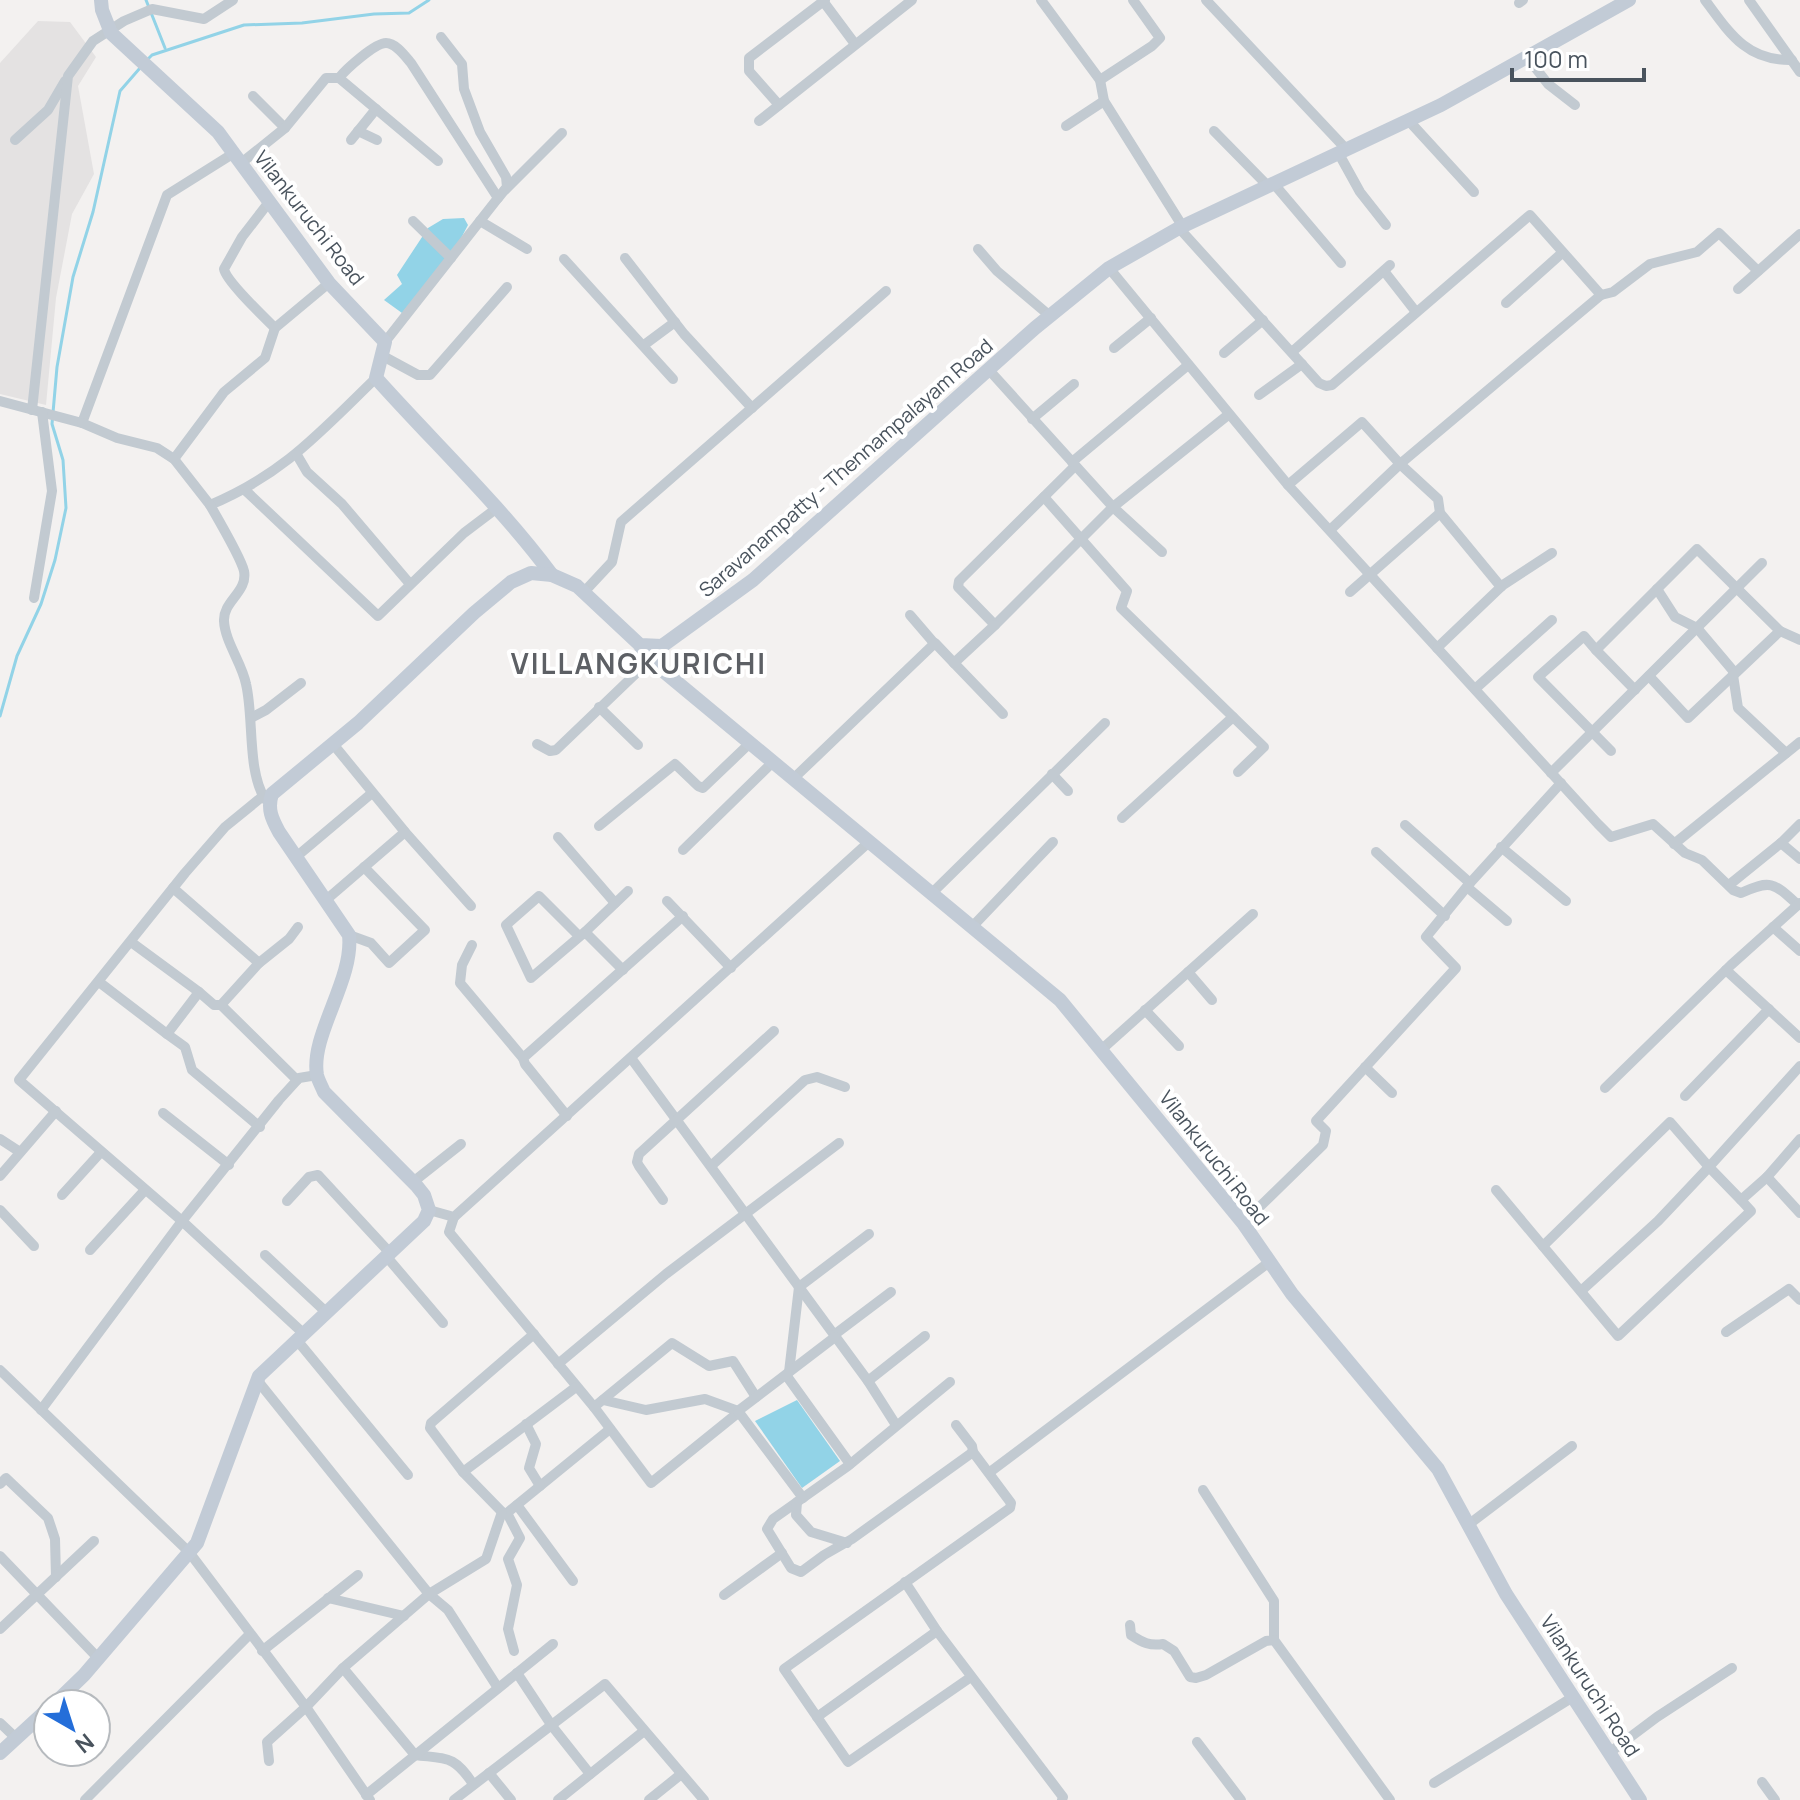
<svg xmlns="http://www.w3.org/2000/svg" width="1800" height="1800" font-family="Manrope,sans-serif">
<rect width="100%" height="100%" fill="#f3f1f0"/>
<polygon fill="#e4e2e2" points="38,21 70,22 96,57 78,86 94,174 72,214 56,298 46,405 0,394 0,63"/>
<g fill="#92d3e7">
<polygon points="464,218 468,225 457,246 402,313 384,300 402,284 397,275 428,228 443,219"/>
<polygon points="797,1400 840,1461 802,1488 755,1421"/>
</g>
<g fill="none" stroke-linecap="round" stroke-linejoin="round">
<g stroke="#92d3e7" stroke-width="3">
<polyline points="146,0 165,48"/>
<polyline points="148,59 152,55 244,25 302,23 374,14 409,13 429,0"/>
<polyline points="0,716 17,656 41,604 55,560 66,508 63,460 52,424 57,367 73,277 93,212 120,91 140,68"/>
</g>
<g stroke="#c2cad1" stroke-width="10">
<polyline points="1041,0 1100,80 1104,101 1183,227"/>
<polyline points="1206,0 1347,150"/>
<path d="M1705 0C1730 34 1747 61 1792 60"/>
<polyline points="1749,0 1800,72"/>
<polyline points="823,1 855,44"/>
<polyline points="1519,3 1523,0"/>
<polyline points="441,37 462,64 464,89 480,132 506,177 507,187 498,198"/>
<polyline points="1527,57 1548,84 1575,105"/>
<path d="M339 78C346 69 375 43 386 43 396 43 405 56 411 63L498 198 385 342"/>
<polyline points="1100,80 1152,46 1160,38 1133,0"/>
<polyline points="253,96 285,128"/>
<polyline points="779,105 749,71 749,58 825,0"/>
<polyline points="759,121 912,0"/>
<polyline points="1409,121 1474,192"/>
<polyline points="1066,126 1104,101"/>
<polyline points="358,131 377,140"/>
<polyline points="1214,131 1269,187"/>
<polyline points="15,140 48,110 65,81"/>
<polyline points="351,140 376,109"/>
<polyline points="1339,154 1360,192 1386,225"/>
<polyline points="240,164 285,128 326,78 339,78 438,161"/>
<polyline points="1274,184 1341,263"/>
<polyline points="505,190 562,133"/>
<path d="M269 202 242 237 224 269C226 281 264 317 275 328"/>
<polyline points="413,221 451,258"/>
<polyline points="480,221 527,249"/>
<polyline points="1179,228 1319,383 1326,386 1332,385 1530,215 1601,295 1400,464 1330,530"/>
<polyline points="978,249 997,271 1050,316"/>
<polyline points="625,258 684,334 752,408"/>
<polyline points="564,259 673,379"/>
<path d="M1109 268 1288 485 1598 824 1611 837 1653 824 1685 853 1702 860 1733 890 1741 893C1771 879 1774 883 1798 905"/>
<polyline points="1384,271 1416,312"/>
<polyline points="1738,289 1800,234"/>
<polyline points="1601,295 1613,292 1650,264 1697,252 1719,233 1758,271"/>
<polyline points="1506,303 1562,253"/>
<polyline points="644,345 675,322"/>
<polyline points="1114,348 1151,318"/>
<polyline points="1292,352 1390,265"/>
<polyline points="1224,353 1263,320"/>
<polyline points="381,355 418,375 430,375 507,287"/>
<polyline points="989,370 1113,507 995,625 958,587 959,581 1075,466"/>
<polyline points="1259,395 1302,364"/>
<polyline points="0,401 82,423 167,195 234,153"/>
<polyline points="32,410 68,76 93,41 124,21 152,9 204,19 233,0"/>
<polyline points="1032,419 1074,384"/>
<path d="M82 423 117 438 157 448 174 459 210 505C284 474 320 432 376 378"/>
<polyline points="297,455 307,472 342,504 410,584"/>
<polyline points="174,459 224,392 265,358 275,328 329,283"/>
<polyline points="1072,462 1187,366"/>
<polyline points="1288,485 1362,422 1400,464 1438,499 1440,513 1501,587"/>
<polyline points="245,490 378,616 464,533 497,508"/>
<polyline points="1044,497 1127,591 1121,608 1264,747 1238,772"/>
<path d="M210 505C218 519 241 558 244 571 248 592 223 601 224 621 225 642 242 663 246 684 254 717 247 771 265 799"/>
<polyline points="1162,552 1113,507 1228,415"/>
<polyline points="1657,589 1675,617 1697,628 1735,673"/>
<polyline points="584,592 612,562 621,522 886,291"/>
<polyline points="1350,592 1440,513"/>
<polyline points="34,598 52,491 42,412"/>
<polyline points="910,615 934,643"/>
<polyline points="1780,631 1800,640"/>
<polyline points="1437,648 1503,585 1552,553"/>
<polyline points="1596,650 1635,690"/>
<polyline points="954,663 1003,714"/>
<polyline points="1733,675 1738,708 1786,753"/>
<polyline points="1475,689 1552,620"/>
<polyline points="599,707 638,745"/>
<polyline points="251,718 266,710 301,683"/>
<polyline points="333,744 405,832 471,906"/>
<polyline points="537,744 550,751 556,750 650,660"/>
<polyline points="1611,751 1538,677 1584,636 1596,650 1697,549 1780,631 1688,718 1649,676"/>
<polyline points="1551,773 1762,563"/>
<polyline points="1052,774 1068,791"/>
<polyline points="793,779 935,643 954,663 995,625"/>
<polyline points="263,796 225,827 185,873 19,1080 182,1221 303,1333"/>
<polyline points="1122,818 1233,717"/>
<polyline points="1405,825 1470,883"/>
<polyline points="599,826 675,764 698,786 703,788 750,743"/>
<polyline points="558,837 615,903"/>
<polyline points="1781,843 1800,859"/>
<polyline points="1674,844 1800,742"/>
<polyline points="1501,847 1566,901"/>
<polyline points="683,850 773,762"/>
<polyline points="1376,852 1445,916"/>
<polyline points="296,857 372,793"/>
<polyline points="1729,885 1781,843 1800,824"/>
<polyline points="1467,887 1507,921"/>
<polyline points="173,888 259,963"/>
<polyline points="931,894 1105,723"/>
<polyline points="326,900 405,832"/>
<polyline points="667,901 731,968"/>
<polyline points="972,927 1053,842"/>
<polyline points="1773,927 1800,951"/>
<polyline points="585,932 628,891"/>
<polyline points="349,935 371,943 389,963 425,930 364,867"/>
<polyline points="579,936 539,896 506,925 531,978 585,932 623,970"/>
<polyline points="131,942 199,992"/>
<polyline points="472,945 462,965 460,983 523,1058"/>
<polyline points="1726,970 1800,1038"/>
<polyline points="1188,972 1212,1000"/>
<polyline points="99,982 167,1034"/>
<polyline points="221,1005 297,1080"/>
<polyline points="1145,1010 1179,1046"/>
<polyline points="1101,1050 1253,914"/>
<polyline points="631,1058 868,1381 896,1425"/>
<polyline points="1365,1067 1392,1093"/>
<polyline points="1605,1088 1731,965 1800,903"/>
<polyline points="1685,1096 1769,1009"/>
<polyline points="163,1113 229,1165"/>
<polyline points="567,1116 525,1064 523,1058 683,916"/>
<polyline points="260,1127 192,1070 185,1047 167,1034 199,992 214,1005 221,1005 259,963 289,939 298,927"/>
<polyline points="0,1139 20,1152"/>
<polyline points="711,1166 805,1080 817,1077 845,1087"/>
<polyline points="0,1176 56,1111"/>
<polyline points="1767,1177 1800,1213"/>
<polyline points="413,1182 461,1144"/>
<polyline points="1496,1190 1618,1336 1751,1211 1741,1200 1767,1177 1800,1139"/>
<polyline points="62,1195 101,1152"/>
<polyline points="663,1200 639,1166 637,1162 639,1154 774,1031"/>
<polyline points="287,1201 309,1177 318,1175 390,1253"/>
<polyline points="0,1210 34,1246"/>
<polyline points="429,1210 454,1217 869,842"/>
<polyline points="454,1217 449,1232 594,1407 651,1483 739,1412"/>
<polyline points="1243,1223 1323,1145 1326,1131 1316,1121 1456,968 1426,937 1470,883 1561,783"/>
<polyline points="1543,1246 1670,1122 1709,1167 1800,1066"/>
<polyline points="90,1250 145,1190"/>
<polyline points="265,1255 326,1312"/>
<polyline points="386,1256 443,1323"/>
<polyline points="1581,1291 1658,1221 1709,1167 1741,1200"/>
<polyline points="1726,1332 1789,1289 1800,1300"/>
<polyline points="534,1334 431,1423 430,1428 463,1472 503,1513 507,1513 610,1429"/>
<polyline points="834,1335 891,1292"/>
<polyline points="296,1339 408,1475"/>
<polyline points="558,1364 666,1274 839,1143"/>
<polyline points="0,1370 189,1552 306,1707 370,1800"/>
<polyline points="789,1372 799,1287 869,1234"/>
<polyline points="786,1375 850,1464"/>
<polyline points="257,1380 429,1594 448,1610 498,1688"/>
<polyline points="868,1381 925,1336"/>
<polyline points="950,1382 848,1466 773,1519 767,1529 791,1568 801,1572 824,1555 852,1539 973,1452"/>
<polyline points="603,1400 646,1410 705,1399 738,1411"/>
<polyline points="594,1407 672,1343 709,1366 733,1361 756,1397"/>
<polyline points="41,1410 182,1221 279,1100 299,1078 317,1075"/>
<polyline points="526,1424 536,1444 529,1468 540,1486"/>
<polyline points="956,1425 972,1446 973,1452 1011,1503 1010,1508 784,1669 848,1762 971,1677"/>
<polyline points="463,1472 576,1387"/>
<polyline points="990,1472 1268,1263"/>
<polyline points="0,1484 6,1478 48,1518 55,1539 56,1577"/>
<polyline points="803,1498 738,1411 835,1337"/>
<polyline points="797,1502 796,1515 811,1532 847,1543"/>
<polyline points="517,1505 573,1581"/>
<polyline points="507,1513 520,1538 508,1559 517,1585 508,1629 514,1651"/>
<polyline points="1468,1525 1572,1446"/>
<polyline points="0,1556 98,1658"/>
<polyline points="905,1582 937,1631 1063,1797 1062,1800"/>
<polyline points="724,1595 782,1553"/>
<polyline points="328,1598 404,1616"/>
<path d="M1130 1625 1131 1635C1143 1643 1150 1646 1163 1644L1174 1651 1190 1677 1196 1678 1206 1675 1266 1641 1274 1640V1601L1203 1490"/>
<polyline points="0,1629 94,1541"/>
<polyline points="1274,1640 1390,1800"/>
<polyline points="262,1651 358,1575"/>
<path d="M343 1668 415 1755C447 1759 454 1755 473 1784"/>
<polyline points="517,1673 552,1726 590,1774"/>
<polyline points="817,1717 937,1631"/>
<polyline points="0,1723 17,1739"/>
<polyline points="1197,1742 1241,1800"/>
<polyline points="1609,1753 1657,1717 1732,1668"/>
<polyline points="269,1761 267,1742 306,1707 343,1668 429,1594 486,1559 502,1512"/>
<polyline points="489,1773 511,1800"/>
<polyline points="1762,1782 1775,1800"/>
<polyline points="1434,1783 1573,1697"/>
<polyline points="366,1795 553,1644"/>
<polyline points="85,1800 250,1634"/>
<polyline points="454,1800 605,1684 704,1800"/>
<polyline points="558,1800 644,1731"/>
<polyline points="649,1800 680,1775"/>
</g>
<g stroke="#c2cbd6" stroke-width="14">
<path d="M101 0 102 10 111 33 218 132 329 283 385 342 376 378C435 444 499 504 552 575"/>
<polyline points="640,645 650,660 1060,1000 1243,1223 1292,1294 1438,1469 1506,1594 1640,1800"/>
<path d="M54 1704 84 1675 197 1543 259 1376 424 1221 429 1210 424 1195 416 1185 324 1092C322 1087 318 1080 317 1075 310 1035 354 980 349 935L279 832C272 819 267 809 272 794L358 723 474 613 511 582 531 573 552 575 577 586 640 645 662 646 753 580 1035 328 1109 268 1179 228 1441 105 1629 0"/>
<polyline points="0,1753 48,1709"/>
</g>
</g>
<g text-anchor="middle" stroke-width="8" stroke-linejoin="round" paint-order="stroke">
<g font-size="20" fill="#49535d" stroke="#fff">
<text transform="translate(309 218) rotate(52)" y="7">Vilankuruchi Road</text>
<text transform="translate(846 468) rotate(-41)" y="7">Saravanampatty - Thennampalayam Road</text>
<text transform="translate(1214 1158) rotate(52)" y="7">Vilankuruchi Road</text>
<text transform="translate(1590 1686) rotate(57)" y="7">Vilankuruchi Road</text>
</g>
<g font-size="28" font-weight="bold" letter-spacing="2" fill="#5d6065" stroke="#fff">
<text x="639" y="674">VILLANGKURICHI</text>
</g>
</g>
<g transform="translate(72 1728) rotate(141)"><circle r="38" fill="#ffffff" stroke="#b6babe" stroke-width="2"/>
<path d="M0-6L14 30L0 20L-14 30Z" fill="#246ed9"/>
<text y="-12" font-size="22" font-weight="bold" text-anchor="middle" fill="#49535d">N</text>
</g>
<path d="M1512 68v12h132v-12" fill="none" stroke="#49535d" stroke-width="4"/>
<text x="1524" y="68" font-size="24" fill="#49535d" stroke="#ffffff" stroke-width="6" paint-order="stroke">100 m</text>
</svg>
